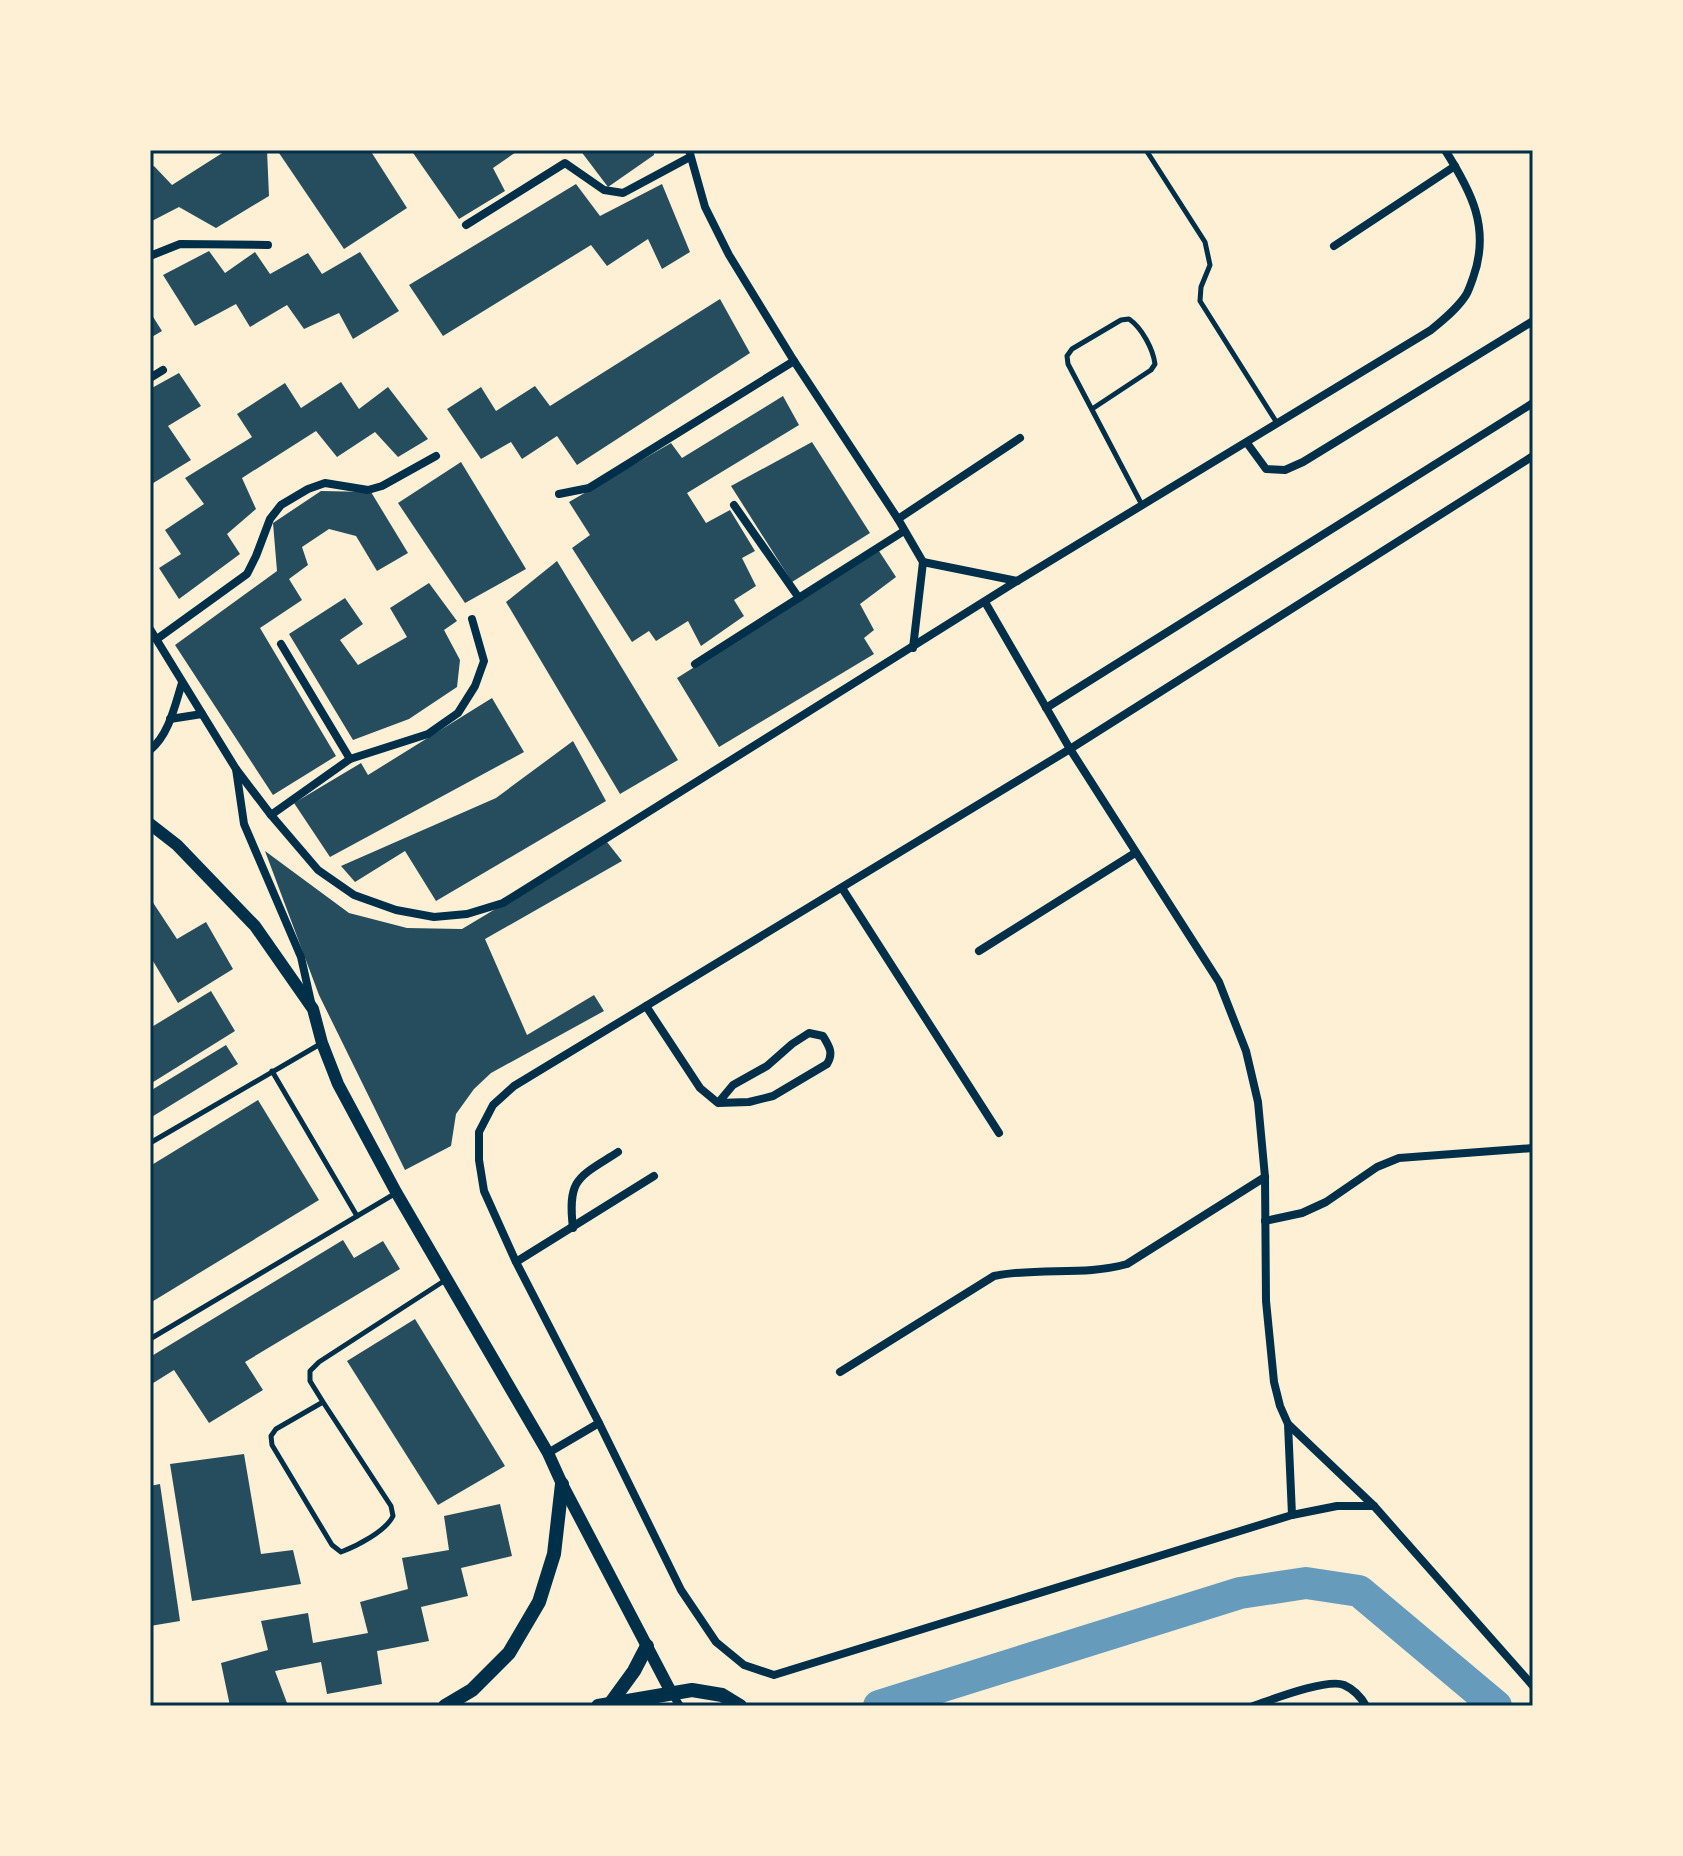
<svg xmlns="http://www.w3.org/2000/svg" width="1683" height="1856" font-family="Arial,sans-serif">
<rect width="100%" height="100%" fill="#fdf0d5"/>
<g fill="none" stroke-linecap="round" stroke-linejoin="round">
<polyline stroke="#669bbc" stroke-width="32" points="879,1706 1240,1593 1306,1583 1359,1591 1496,1706"/>
</g>
<g fill="#264d5e">
<polygon points="227,150 267,150 269,196 216,228 179,207 150,222 150,169 154,166 172,185"/>
<polygon points="277,150 370,150 407,208 344,249"/>
<polygon points="411,150 519,150 493,168 505,191 459,219"/>
<polygon points="580,150 654,150 654,155 608,187"/>
<polygon points="576,184 600,216 662,184 690,252 662,269 648,239 607,266 591,245 443,336 409,285"/>
<polygon points="209,251 225,273 255,252 270,274 308,253 322,274 360,252 399,311 353,339 339,313 304,329 287,305 250,327 236,304 195,326 163,275"/>
<polygon points="720,299 750,353 577,465 557,436 522,459 511,442 481,459 447,409 481,387 496,411 535,386 550,406"/>
<polygon points="150,312 162,331 150,338"/>
<polygon points="179,373 201,406 168,426 191,460 150,485 150,389"/>
<polygon points="341,382 359,409 388,387 428,439 398,457 375,432 337,457 316,431 242,478 256,509 227,534 240,554 179,599 159,568 181,554 165,530 204,504 185,478 252,437 237,414 285,383 301,408"/>
<polygon points="783,396 799,425 687,493 706,523 730,510 755,551 742,558 756,586 734,600 744,616 701,646 688,621 656,641 649,631 632,642 572,548 590,535 569,502 671,443 682,458"/>
<polygon points="812,442 870,533 792,582 731,486"/>
<polygon points="461,462 526,569 465,603 398,503"/>
<polygon points="321,491 371,492 408,553 377,571 356,536 329,529 302,547 308,565 289,579 302,600 260,628 336,756 273,795 175,645 277,571 273,523"/>
<polygon points="879,551 896,577 860,604 874,630 864,638 874,654 719,747 677,678"/>
<polygon points="557,561 678,760 620,794 506,602"/>
<polygon points="429,583 457,621 444,630 460,660 457,687 409,719 353,740 289,634 345,598 363,624 340,640 358,665 407,637 390,608"/>
<polygon points="492,698 524,752 330,857 294,803 361,763 368,775"/>
<polygon points="573,741 606,801 436,901 405,851 355,882 341,866 496,798"/>
<polygon points="607,842 622,861 485,939 527,1035 594,995 604,1011 491,1073 474,1089 456,1114 451,1146 405,1170 319,995 265,851 349,913 407,928 462,929"/>
<polygon points="150,898 177,939 206,922 233,969 178,1003 153,961 150,962"/>
<polygon points="211,991 235,1031 150,1084 150,1028"/>
<polygon points="226,1045 238,1064 150,1118 150,1091"/>
<polygon points="258,1100 319,1200 150,1303 150,1166"/>
<polygon points="343,1240 354,1258 383,1241 400,1269 245,1362 263,1390 209,1423 174,1370 150,1385 150,1357"/>
<polygon points="415,1319 505,1466 438,1505 347,1361"/>
<polygon points="244,1454 261,1554 293,1550 301,1584 192,1601 170,1464"/>
<polygon points="160,1484 180,1621 150,1626 150,1486"/>
<polygon points="500,1504 512,1556 461,1568 468,1596 421,1607 429,1641 377,1651 382,1684 327,1694 321,1662 275,1671 287,1703 273,1706 230,1706 221,1663 268,1650 261,1621 308,1613 313,1643 368,1633 360,1602 408,1589 402,1558 449,1550 444,1516"/>
</g>
<g fill="none" stroke-linecap="round" stroke-linejoin="round">
<g stroke="#003049" stroke-width="5">
<polyline points="1146,150 1205,242 1210,265 1201,287 1200,301 1277,423"/>
<path d="M1092 409 1151 370 1155 364C1153 349 1142 328 1129 319L1121 320 1072 349 1067 356 1068 364 1142 505"/>
<polyline points="272,1071 357,1216"/>
<polyline points="150,1143 322,1043"/>
<polyline points="150,1339 396,1193"/>
<path d="M323 1402 276 1429 271 1436 272 1445 332 1545 341 1552C357 1546 386 1531 393 1516L391 1506 323 1402 310 1381V1371L319 1362 447 1279"/>
</g>
<g stroke="#003049" stroke-width="8">
<polyline points="689,150 705,207 729,255 794,361 898,519 923,562 913,648"/>
<polyline points="466,225 565,163 604,190 623,193 690,157"/>
<polyline points="1334,246 1455,166"/>
<polyline points="150,256 180,244 268,245"/>
<polyline points="150,378 163,370"/>
<polyline points="1247,443 1266,469 1285,470 1303,462 1533,321"/>
<polyline points="559,494 589,488 794,361"/>
<polyline points="734,505 799,598"/>
<polyline points="898,519 1020,438"/>
<polyline points="923,562 1017,581"/>
<polyline points="985,602 1070,749 1219,982 1246,1051 1258,1102 1265,1177 1266,1301 1274,1382 1280,1406 1288,1424 1292,1515"/>
<polyline points="150,629 236,769 244,824 301,957 311,1002"/>
<polyline points="157,639 247,574 256,556 270,519 281,505 308,489 325,483 368,490 382,486 436,456"/>
<polyline points="281,644 350,759"/>
<polyline points="695,664 904,531"/>
<polyline points="1046,708 1533,403"/>
<polyline points="170,719 202,714"/>
<path d="M150 750C169 735 175 705 182 683"/>
<path d="M236 769 271 815 318 870 354 895 396 910 434 917 467 914 503 903 1017 581 1431 330C1443 320 1457 309 1466 295 1469 290 1471 283 1473 278 1491 228 1471 191 1445 150"/>
<polyline points="271,815 350,759 428,734 458,713 475,686 484,661 472,619"/>
<polyline points="842,888 999,1133"/>
<polyline points="979,951 1135,853"/>
<path d="M646 1006 700 1088 718 1103 749 1102 773 1096 827 1064C834 1053 829 1046 823 1036L809 1033 792 1044 767 1066 733 1085 718 1103"/>
<polyline points="1265,1221 1302,1213 1326,1202 1377,1167 1399,1158 1533,1148"/>
<path d="M573 1228C567 1178 579 1177 618 1152"/>
<polyline points="516,1262 654,1176"/>
<path d="M840 1372 994 1276C1038 1267 1085 1276 1127 1264L1265 1177"/>
<polyline points="1289,1425 1374,1506 1533,1686"/>
<polyline points="548,1453 599,1423"/>
<polyline points="1374,1506 1337,1506 1292,1515 774,1675 744,1665 716,1642 681,1590 599,1423 516,1262 484,1191 479,1160 479,1132 493,1105 514,1086 1070,749 1533,456"/>
<polyline points="672,1694 680,1706"/>
<path d="M1253 1706C1271 1700 1327 1678 1344 1685 1353 1689 1361 1697 1366 1706"/>
</g>
<polyline stroke="#003049" stroke-width="12" points="150,824 177,845 255,926 313,1009 322,1043 338,1084 396,1192 548,1453 562,1484 672,1694"/>
<g stroke="#003049" stroke-width="14">
<polyline points="610,1704 634,1671 647,1646"/>
<polyline points="445,1706 472,1690 509,1653 539,1602 554,1554 562,1484"/>
<polyline points="598,1706 692,1690 722,1695 740,1706"/>
</g>
</g>
<rect width="1683" height="1856" fill="none" stroke="#fdf0d5" stroke-width="304"/>
<rect x="152" y="152" width="1379" height="1552" fill="none" stroke="#003049" stroke-width="3"/>
</svg>
